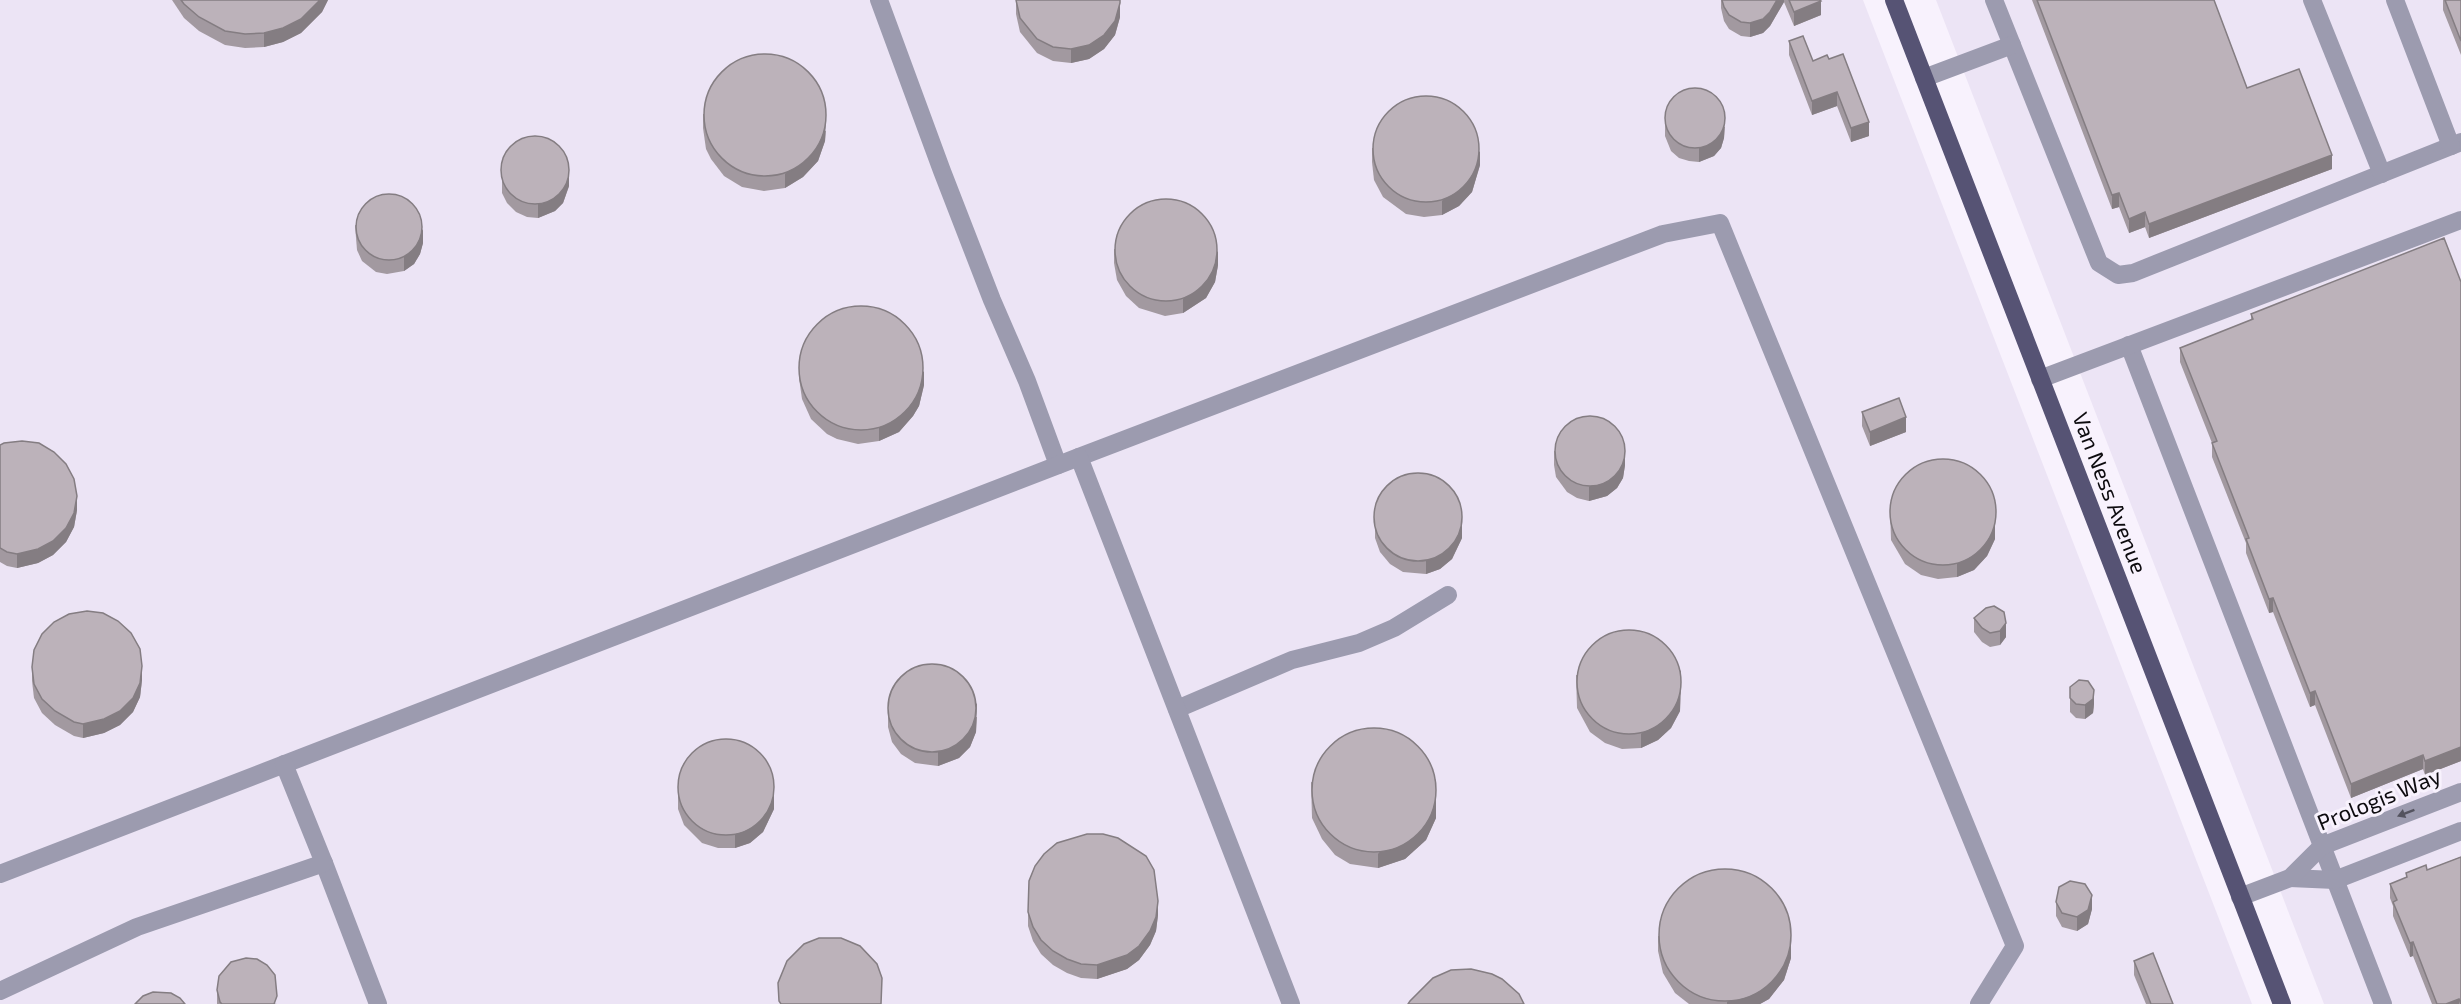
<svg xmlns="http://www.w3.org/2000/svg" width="2461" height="1004" font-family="'Exo 2',sans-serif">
<rect width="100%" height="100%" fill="#f8f2fd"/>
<g fill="#ece4f5">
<polygon points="0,0 1863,0 2252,1004 0,1004"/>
<polygon points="1936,0 2461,0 2461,1004 2324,1004"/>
</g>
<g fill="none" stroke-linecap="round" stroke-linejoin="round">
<g stroke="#9c9baf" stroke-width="18">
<polyline points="879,0 942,171 992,300 1027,381 1058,465"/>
<polyline points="1994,0 2099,263 2118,275 2133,273 2461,142"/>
<polyline points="2312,0 2382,174"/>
<polyline points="2395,0 2451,146"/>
<polyline points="1924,78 2012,45"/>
<polyline points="2129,345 2383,1004"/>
<polyline points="2040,379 2461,220"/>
<polyline points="1079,457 1663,234 1720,223 2015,946 1979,1004"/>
<polyline points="1177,709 1292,660 1359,643 1394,628 1448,595"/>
<polyline points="324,863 378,1004"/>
<polyline points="0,874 1079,457 1291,1004"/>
<polyline points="2290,878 2335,880 2461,831"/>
<polyline points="2240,897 2290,878 2322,846 2461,792"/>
<polyline points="0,991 137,927 324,863 284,764"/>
</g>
<polyline stroke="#565374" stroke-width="18" points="1894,0 2282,1004"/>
</g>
<g fill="#a299a0">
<polygon points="172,0 328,0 322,12 301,33 283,42 264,47 245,48 225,45 199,31 184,18"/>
<polygon points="1016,0 1120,17 1115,35 1104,49 1089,59 1071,63 1053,61 1037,53 1020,32 1016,14"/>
<polygon points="1721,0 1820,0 1821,15 1794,26 1784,2 1770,26 1763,33 1750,37 1741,36 1729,29 1724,21 1721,8"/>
<polygon points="2032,0 2214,0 2247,88 2332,169 2149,238 2145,227 2129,233 2119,207 2112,209"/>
<polygon points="2443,0 2461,0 2461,55 2443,10"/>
<polygon points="1789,41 1813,61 1829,59 1869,136 1851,142 1837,106 1812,115 1789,55"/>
<polygon points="703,114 826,131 825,141 818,161 803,177 785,188 764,191 742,187 724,176 711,159 706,149 703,128"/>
<polygon points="1665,122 1725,127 1724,138 1721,148 1714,156 1699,162 1689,161 1679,158 1671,151 1665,136"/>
<polygon points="1372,148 1480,165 1472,192 1459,206 1442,215 1424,217 1406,214 1383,197 1374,180 1372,162"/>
<polygon points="502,161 569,186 563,203 555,211 538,218 527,217 516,212 507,203 502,193"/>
<polygon points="355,225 423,243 420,254 414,264 404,271 387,274 376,272 362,261 357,250"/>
<polygon points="1114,249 1218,265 1215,282 1206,298 1183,313 1165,316 1139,308 1126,296 1117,280 1114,263"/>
<polygon points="2461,282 2461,761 2425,775 2423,769 2351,798 2315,705 2310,707 2273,612 2269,613 2246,553 2246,543 2212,457 2212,443 2180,362 2180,348 2251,320 2251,314"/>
<polygon points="799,364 924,385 919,406 913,416 899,432 879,441 858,444 837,439 827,434 811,419 802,399 799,378"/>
<polygon points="1862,412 1906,432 1870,446 1862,426"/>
<polygon points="0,445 77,510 74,527 66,542 53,555 38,563 17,568 7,566 0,562"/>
<polygon points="1554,451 1625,465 1623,478 1617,488 1607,496 1589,501 1577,498 1567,492 1556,477 1554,465"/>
<polygon points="1890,508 1995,539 1987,556 1974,570 1957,577 1938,579 1921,575 1905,564 1891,540"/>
<polygon points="1375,509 1462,538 1452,559 1440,569 1426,574 1403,572 1390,564 1380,552 1375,538"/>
<polygon points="1986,608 2006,637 2000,645 1990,647 1982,642 1974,632 1974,618"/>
<polygon points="32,667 142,680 140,697 133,712 120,725 104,733 83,738 74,736 55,725 42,713 34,698 32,681"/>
<polygon points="1576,675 1681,684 1680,711 1671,728 1658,740 1641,748 1622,749 1605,743 1590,732 1577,708"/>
<polygon points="2070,687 2094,704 2093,713 2085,719 2076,718 2070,712"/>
<polygon points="888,713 977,717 976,732 970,747 959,758 938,766 915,763 901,754 892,742 888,727"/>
<polygon points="1311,782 1436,818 1426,840 1405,859 1378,868 1350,864 1335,855 1322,839 1312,818"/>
<polygon points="678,795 774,809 763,832 750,843 735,848 718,848 702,843 684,825 678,809"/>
<polygon points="2460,850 2461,1004 2432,1004 2413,956 2410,957 2393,916 2393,906 2390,898 2390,884 2406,878 2406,873 2427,870 2460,857"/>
<polygon points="2056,902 2092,909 2088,924 2077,931 2062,927 2056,916"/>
<polygon points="1028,912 1158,915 1156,931 1150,945 1139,960 1127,969 1097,979 1081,978 1067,973 1053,965 1041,954 1033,941 1028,926"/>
<polygon points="1658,936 1791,958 1784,980 1769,999 1760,1004 1689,1004 1675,993 1663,973 1658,951"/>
<polygon points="2134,961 2173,1004 2146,1004 2134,975"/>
<polygon points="217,990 277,1004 217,1004"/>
</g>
<g fill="#847d82">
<polygon points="320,0 328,0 322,12 301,33 283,42 264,47 264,33"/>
<polygon points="1777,0 1784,0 1784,2 1770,26 1763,33 1750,37 1750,23"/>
<polygon points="1821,1 1821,15 1794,26 1794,12"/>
<polygon points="1120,3 1120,17 1115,35 1104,49 1089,59 1071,63 1071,49"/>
<polygon points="1837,92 1837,106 1812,115 1812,101"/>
<polygon points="1725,113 1724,138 1721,148 1714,156 1699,162 1699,148"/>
<polygon points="826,117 825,141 818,161 803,177 785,188 785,174"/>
<polygon points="1869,122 1869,136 1851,142 1851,128"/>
<polygon points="1480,151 1480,165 1472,192 1459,206 1442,215 1442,201"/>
<polygon points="2332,155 2332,169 2149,238 2149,224"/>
<polygon points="569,172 569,186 563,203 555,211 538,218 538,204"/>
<polygon points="2119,193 2119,207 2112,209 2112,195"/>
<polygon points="2145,212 2145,227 2129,233 2129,219"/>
<polygon points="423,229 423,243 420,254 414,264 404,271 404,257"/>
<polygon points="1218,251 1218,265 1215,282 1206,298 1183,313 1183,299"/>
<polygon points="924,371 924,385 919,406 913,416 899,432 879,441 879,427"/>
<polygon points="1906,417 1906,432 1870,446 1870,432"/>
<polygon points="1625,451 1625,465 1623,478 1617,488 1607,496 1589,501 1589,487"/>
<polygon points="77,496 77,510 74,527 66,542 53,555 38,563 17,568 17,554"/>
<polygon points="1462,524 1462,538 1452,559 1440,569 1426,574 1426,560"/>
<polygon points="1995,525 1995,539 1987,556 1974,570 1957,577 1957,563"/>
<polygon points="2273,598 2273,612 2269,613 2269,599"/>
<polygon points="2006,623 2006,637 2000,645 2000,631"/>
<polygon points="142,666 142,680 140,697 133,712 120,725 104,733 83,738 83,724"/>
<polygon points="1681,670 1680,711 1671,728 1658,740 1641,748 1641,734"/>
<polygon points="2094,690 2094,704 2093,713 2085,719 2085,705"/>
<polygon points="2315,691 2315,705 2310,707 2310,693"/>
<polygon points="977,703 976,732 970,747 959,758 938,766 938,752"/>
<polygon points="2461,747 2461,761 2425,775 2425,761"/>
<polygon points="2423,755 2423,769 2351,798 2351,784"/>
<polygon points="1436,779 1436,818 1426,840 1405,859 1378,868 1378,854"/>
<polygon points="774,795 774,809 763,832 750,843 735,848 735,834"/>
<polygon points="2092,895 2092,909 2088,924 2077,931 2077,917"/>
<polygon points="1158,901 1158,915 1156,931 1150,945 1139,960 1127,969 1097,979 1097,965"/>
<polygon points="2413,942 2413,956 2410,957 2410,943"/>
<polygon points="1791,944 1791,958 1784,980 1769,999 1760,1004 1727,1004 1727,1002"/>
<polygon points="2459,999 2459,1004 2446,1004"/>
</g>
<g fill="#bcb2ba" stroke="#847d82" stroke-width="1.5">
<polygon points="181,0 320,0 301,19 283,28 264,33 245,34 225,31 199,17 184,4"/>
<polygon points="1016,0 1120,0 1120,3 1115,21 1104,35 1089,45 1071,49 1053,47 1037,39 1020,18"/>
<polygon points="1722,0 1777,0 1770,12 1763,19 1750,23 1741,22 1729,15 1724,7"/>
<polygon points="1789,0 1820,0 1821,1 1794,12"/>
<polygon points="2037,0 2214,0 2247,88 2299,69 2332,155 2149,224 2145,212 2129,219 2119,193 2112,195"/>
<polygon points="2445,0 2461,0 2461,41"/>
<polygon points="1803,36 1813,61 1827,55 1829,59 1843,54 1869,122 1851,128 1837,92 1812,101 1789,41"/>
<circle cx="765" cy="115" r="61"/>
<circle cx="1695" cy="118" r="30"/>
<circle cx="1426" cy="149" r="53"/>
<circle cx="535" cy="170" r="34"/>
<circle cx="389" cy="227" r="33"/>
<circle cx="1166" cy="250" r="51"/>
<polygon points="2444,238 2461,282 2461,747 2425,761 2423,755 2351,784 2315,691 2310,693 2273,598 2269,599 2246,539 2249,538 2212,443 2217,441 2180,348 2253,319 2251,314"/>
<circle cx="861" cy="368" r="62"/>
<polygon points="1899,398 1906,417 1870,432 1862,412"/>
<circle cx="1590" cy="451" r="35"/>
<polygon points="22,441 39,443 54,452 66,464 74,479 77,496 74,513 66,528 53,541 38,549 17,554 7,552 0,548 0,445 4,443"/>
<circle cx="1943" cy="512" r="53"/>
<circle cx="1418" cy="517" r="44"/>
<polygon points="1994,606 2004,612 2006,623 2000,631 1990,633 1982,628 1974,618 1986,608"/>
<polygon points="87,611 103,613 118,621 131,633 140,649 142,666 140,683 133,698 120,711 104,719 83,724 74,722 55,711 42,699 34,684 32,667 34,650 42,634 54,622 69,614"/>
<circle cx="1629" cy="682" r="52"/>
<circle cx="932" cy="708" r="44"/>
<polygon points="2079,680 2088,681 2094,690 2093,699 2085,705 2076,704 2070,698 2070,687"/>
<circle cx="1374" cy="790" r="62"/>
<circle cx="726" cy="787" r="48"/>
<polygon points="1087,834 1103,834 1118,838 1146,856 1154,870 1158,901 1156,917 1150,931 1139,946 1127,955 1097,965 1081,964 1067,959 1053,951 1041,940 1033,927 1028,912 1029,881 1035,866 1044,854 1057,843"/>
<polygon points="2461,857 2461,1004 2459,999 2446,1004 2437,1004 2413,942 2410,943 2393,902 2397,900 2390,884 2407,877 2406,873 2426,865 2427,870"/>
<circle cx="1725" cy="935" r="66"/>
<polygon points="2070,881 2085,884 2092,895 2088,910 2077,917 2062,913 2056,902 2059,887"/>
<polygon points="819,938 841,938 860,946 877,964 882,978 881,1004 781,1004 779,1001 778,983 787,961 804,944"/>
<polygon points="2153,953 2173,1004 2151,1004 2134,961"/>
<polygon points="246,958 257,959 267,965 275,975 277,996 274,1004 222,1004 220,1002 217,990 219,976 231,962"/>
<polygon points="1471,969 1492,974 1502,979 1519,994 1524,1004 1408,1004 1410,1001 1433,978 1451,970"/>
<polygon points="153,992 171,993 180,998 185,1004 135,1004 143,996"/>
</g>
<defs><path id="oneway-solid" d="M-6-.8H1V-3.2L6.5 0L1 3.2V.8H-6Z" transform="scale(1.5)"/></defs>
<use fill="#54535f" href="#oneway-solid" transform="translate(2406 813) rotate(159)"/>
<g text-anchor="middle" stroke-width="6" stroke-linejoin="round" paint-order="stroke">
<g font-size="22" fill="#0d0b0f" stroke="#f8f2fd">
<text transform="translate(2110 493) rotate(69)" y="8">Van Ness Avenue</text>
<text transform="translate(2379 799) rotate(-22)" y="8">Prologis Way</text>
</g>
</g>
</svg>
